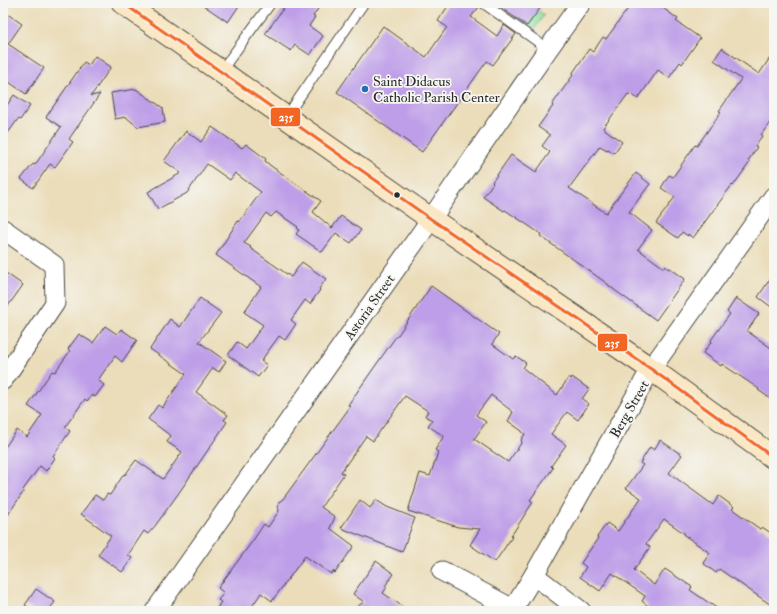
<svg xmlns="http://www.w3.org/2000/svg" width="777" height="614" font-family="'IM FELL Double Pica',serif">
<rect width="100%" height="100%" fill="#f6f6f2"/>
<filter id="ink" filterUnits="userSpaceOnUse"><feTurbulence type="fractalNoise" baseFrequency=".025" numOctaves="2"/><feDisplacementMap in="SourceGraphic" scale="8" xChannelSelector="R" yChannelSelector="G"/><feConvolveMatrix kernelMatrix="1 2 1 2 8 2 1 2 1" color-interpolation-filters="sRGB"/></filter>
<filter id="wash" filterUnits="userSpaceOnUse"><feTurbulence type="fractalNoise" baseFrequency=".012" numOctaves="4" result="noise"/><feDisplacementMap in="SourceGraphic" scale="16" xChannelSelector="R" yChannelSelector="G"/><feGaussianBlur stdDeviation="0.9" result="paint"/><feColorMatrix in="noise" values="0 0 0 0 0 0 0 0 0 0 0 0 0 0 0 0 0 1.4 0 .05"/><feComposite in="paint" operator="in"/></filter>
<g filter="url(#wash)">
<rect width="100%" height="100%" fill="#ebddb9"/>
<polygon fill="#8ee0a1" stroke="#5c8666" points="536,9 544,15 533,31 513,17 514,15"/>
<g id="blocks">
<g fill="#be9ee8" fill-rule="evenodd">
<polygon points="200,3 241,3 228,22"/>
<polygon points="287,3 309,3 318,9 313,16 315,17 309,26 323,36 310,55 295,45 291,51 265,34"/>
<polygon points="450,3 477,3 479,7 471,17 497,36 504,25 516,34 493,65 487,61 422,152 337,92 383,26 426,57 447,27 438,21"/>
<polygon points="494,3 544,3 527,26"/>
<polygon points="632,3 656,3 678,19 676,21 700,38 682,64 680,62 669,78 658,70 638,99 631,94 630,95 628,94 603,128 622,142 614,153 608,149 607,150 600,146 569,188 606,213 636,173 650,184 629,212 652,230 638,249 664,268 665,266 669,269 670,268 685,279 656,320 609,286 609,285 584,267 540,236 541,234 505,210 504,211 483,197 493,183 492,182 511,155 536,172 550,152 542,146 550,135 538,127 553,106 552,105 573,75 572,74 589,49 593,52 603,37 606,39"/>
<polygon points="3,11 22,24 8,44 44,68 26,94 3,78"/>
<polygon points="722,48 759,74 774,52 774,117 761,135 762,136 755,146 757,147 748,161 750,162 733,186 732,185 693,238 688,234 688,236 682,232 678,238 656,223 675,197 661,188 669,175 673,177 695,145 697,146 721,112 719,111 741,79 714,60"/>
<polygon points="95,56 111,67 91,96 100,94 69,139 73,142 55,167 50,164 33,188 21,179 33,164 35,165 61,127 46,117 84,62 89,65"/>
<polygon points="136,89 163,108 165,122 138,127 126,117 115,119 111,93"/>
<polygon points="14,95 30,106 20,120 18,119 3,140 3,111"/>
<polygon points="212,127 242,148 246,144 266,159 265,161 271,166 321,201 313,212 332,228 341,216 361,230 351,243 336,233 322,252 296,234 299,230 297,228 298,227 276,212 271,217 266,213 244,243 251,247 250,248 291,277 302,262 326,279 319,289 320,290 310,304 305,300 291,320 296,324 285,340 279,336 261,361 267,365 258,377 228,355 237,342 246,349 263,325 244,312 261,287 216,255 238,221 239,222 261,192 235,173 230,180 207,164 187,193 158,209 148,192 181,173 164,161 186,131 201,142"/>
<polygon points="3,271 23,285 3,313"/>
<polygon points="774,273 774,309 758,297"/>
<path d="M431 286 499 334 492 344 513 359 516 356 526 363 523 368 557 395 569 377 571 379 572 377 589 389 582 399 589 404 578 420 567 412 551 434 566 445 551 466 553 468 530 500 533 502 511 536 512 537 495 562 470 545 480 529 458 527 408 511 420 473 430 476 438 452 435 450 444 436 428 426 432 420 425 416 428 411 405 396 373 441 366 436 341 472 344 474 321 507 335 517 330 528 354 546 335 573 333 571 331 574 305 556 272 601 261 593 249 611H215L221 602 218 600 224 593 218 588 254 539 264 524 268 527 279 511 278 507 279 502 283 499 350 407 348 405 397 335H398ZM491 395 513 412 508 421 522 431V432L525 434 521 440 522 442 508 462 474 439 486 422 476 415Z"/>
<polygon points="200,298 221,313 199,342 226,361 219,372 213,368 196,392 228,415 224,420 227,422 178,494 155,526 148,534 144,531 128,555 132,558 122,572 98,555 111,536 81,514 95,495 103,500 107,494 110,495 124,474 125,475 136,460 163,479 182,452 167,442 171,436 148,419 158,405 162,408 186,374 150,349 170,319 180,327"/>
<polygon points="736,298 759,314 747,331 774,350 774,401 758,390 759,389 722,364 721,366 703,353 712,341 711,340 730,314 727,312"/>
<polygon points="105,326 117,334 121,329 137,340 122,362 115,356 98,380 104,385 95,397 92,395 87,401 85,399 65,427 70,431 53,456 55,458 46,471 40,466 23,490 24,491 3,522 3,450 17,430 27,437 42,415 28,406 52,371 55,372 70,351 68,349 79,334 93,343"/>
<polygon points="660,440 682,455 669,473 713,505 719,496 734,507 732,509 760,529 762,527 774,535 774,607 719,569 716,573 703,563 710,553 684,535 685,534 664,519 646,544 650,547 634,570 654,585 665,569 692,587 690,590 721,611 644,611 648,606 642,601 645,596 612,573 600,591 580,577 586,567 581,563 598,538 597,537 607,523 618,531 641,498 626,488 643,465 640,463 650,447 654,450"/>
<polygon points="360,500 370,508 376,500 387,507 415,518 402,552 341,528"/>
<polygon points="376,561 394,574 385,586 387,587 383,593 409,611 350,611 364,602 353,594"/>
<polygon points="36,589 55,602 48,611 34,611 25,605"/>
</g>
</g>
</g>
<g filter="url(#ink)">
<use href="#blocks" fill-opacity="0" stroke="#484640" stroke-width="1"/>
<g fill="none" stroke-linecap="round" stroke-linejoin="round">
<g stroke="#484640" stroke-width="11">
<g id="service">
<polyline points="483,3 548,49"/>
<polyline points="221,71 271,3"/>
<polyline points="286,117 364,3"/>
</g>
</g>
<g stroke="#484640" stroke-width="21">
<g id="minor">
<polyline points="3,229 54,265 55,303 3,380"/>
<polyline points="442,571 513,609"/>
<polyline points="534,575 581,611"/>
<polyline points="155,611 431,219 548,49 581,3"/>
<polyline points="512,611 534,575 651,369 774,196"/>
</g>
</g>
<g stroke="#484640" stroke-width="24">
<polyline id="secondary" points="123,3 431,219 651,369 774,458"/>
</g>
<use href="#service" stroke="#fff" stroke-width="9"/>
<use href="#minor" stroke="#fff" stroke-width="19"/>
<use href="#secondary" stroke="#fae7c3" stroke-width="22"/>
<g stroke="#f6f6f2" stroke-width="6">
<polyline id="bus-1" points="123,3 431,219 651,369 774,458"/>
</g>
<use href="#bus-1" stroke="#f26522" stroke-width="3"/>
</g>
</g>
<circle fill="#1f6fb2" stroke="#f6f6f2" stroke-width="1.5" cx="365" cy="89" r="4"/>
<circle fill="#2b2b2b" stroke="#f6f6f2" stroke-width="1.5" cx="397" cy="195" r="3.5"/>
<g text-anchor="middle" stroke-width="3.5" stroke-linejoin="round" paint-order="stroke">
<g font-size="14" fill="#2b2b2b" stroke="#f6f6f2" text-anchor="start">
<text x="373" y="86">Saint Didacus<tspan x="373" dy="16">Catholic Parish Center</tspan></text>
</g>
<g font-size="14" fill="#2b2b2b" stroke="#f6f6f2">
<text transform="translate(369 307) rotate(-55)" y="5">Astoria Street</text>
<text transform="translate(629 409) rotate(-60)" y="5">Berg Street</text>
</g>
</g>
<g stroke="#f6f6f2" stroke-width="1.5">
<rect x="270" y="107" width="31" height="20" rx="4" fill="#f26522"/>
<rect x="597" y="333" width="31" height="19" rx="4" fill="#f26522"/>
</g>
<g font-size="11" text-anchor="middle" font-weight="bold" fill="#fff">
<text x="286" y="121">235</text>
<text x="612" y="347">235</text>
</g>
<rect width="777" height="614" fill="none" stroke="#f6f6f2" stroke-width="16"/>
</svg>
